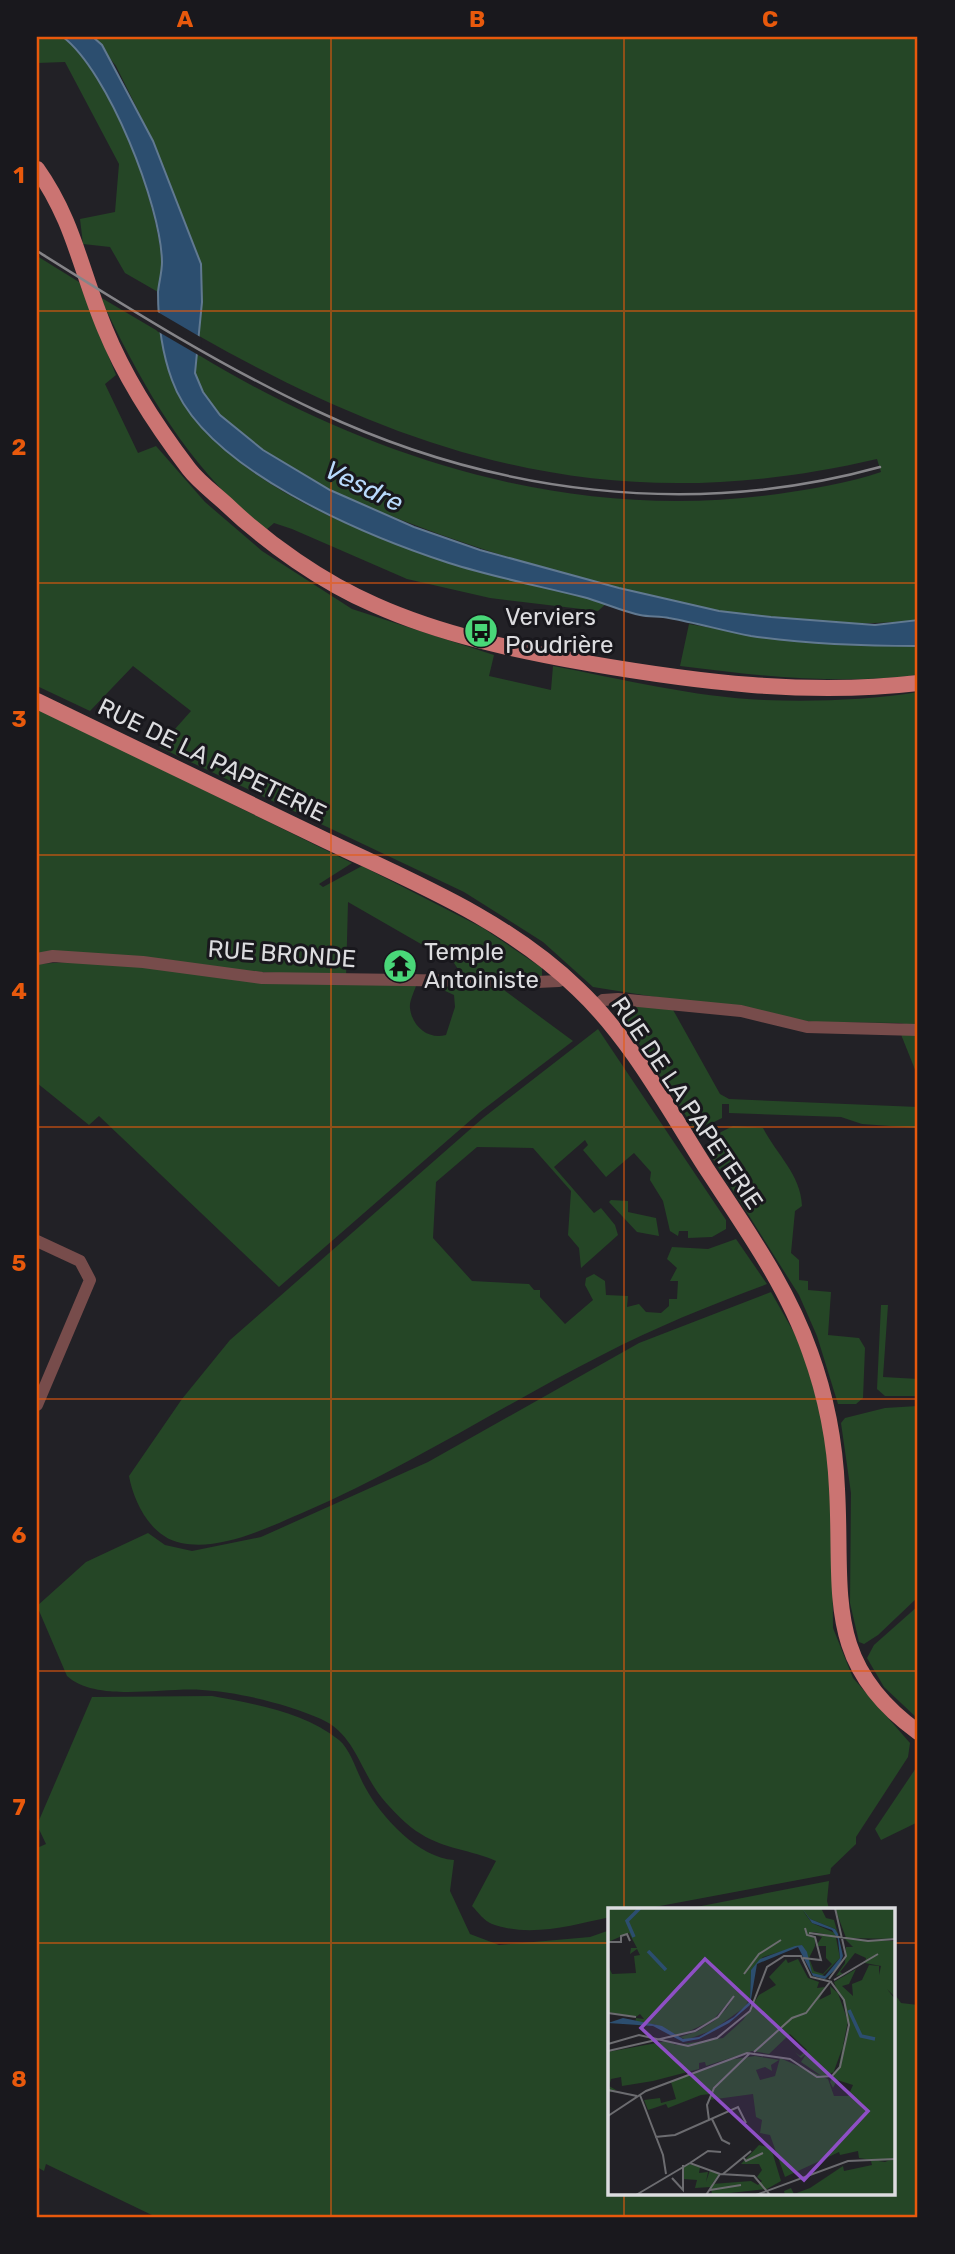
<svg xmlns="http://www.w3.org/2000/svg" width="955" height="2254" font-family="Rubik,sans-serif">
<rect width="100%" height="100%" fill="#222126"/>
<g fill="#254626">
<path d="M43 37H63C113 75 155 197 162 259 163 270 160 281 158 292L125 273 110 247 83 244 80 219 115 212 119 164 65 62 37 63V41Z"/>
<path d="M93 37H918V620C853 627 782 623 718 611 608 590 226 494 196 375 194 369 196 361 197 354 371 460 574 523 778 494 812 489 848 483 881 472L877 459C620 519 423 463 199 336L202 302 200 264 153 141 116 66Z"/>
<path d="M37 256 79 282 116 375 105 384 138 453 156 446 205 502 262 551 352 609 494 655 489 676 551 690 553 666C622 679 693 697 764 700 814 702 869 700 918 692V1026L899 1023 813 1022 593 987 543 942 464 892 159 747 191 711 133 666 90 711 37 686Z"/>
<path d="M100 297 161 333C164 348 166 366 172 380 235 518 473 569 607 603L598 611 490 598 407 579 292 529 274 523 266 530C188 468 142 386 100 297Z"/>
<path d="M689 624C766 638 840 646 918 646V675C839 685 759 676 680 666Z"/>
<polygon points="37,708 352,863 319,884 323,887 362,866 483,928 542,968 542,977 491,975 464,978 454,963 348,902 346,978 37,956"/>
<path d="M87 961 416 986C414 992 409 1002 410 1008 412 1027 429 1040 446 1035L455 1007 454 995 443 990V985H497L573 1041 480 1112 279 1287 99 1116 89 1125 37 1083V964Z"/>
<polygon points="627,1002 672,1008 720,1094 729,1099 918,1107 918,1128 862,1124 841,1117 729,1113 729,1104 722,1104 722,1118 700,1129 694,1128 617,1010"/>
<path d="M598 1029 726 1220V1229L712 1237 688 1238V1231H679L678 1236 670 1231 663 1201 650 1180 651 1172 634 1153 606 1177 583 1150 588 1145 585 1140 554 1167 594 1213 601 1208 615 1225 618 1235 581 1268 579 1248 568 1235 571 1191 533 1148 477 1147 436 1182 433 1238 472 1281 529 1284 534 1290H540V1297L565 1324 593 1300 585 1285 586 1278 594 1274 605 1281 606 1295 628 1296 627 1307 639 1304 646 1312 661 1313 669 1306V1299H677L678 1281H670L677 1268 667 1259 672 1247 708 1249 736 1239 767 1284C711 1305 655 1327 602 1355 501 1406 407 1468 302 1513 267 1528 221 1551 181 1543 151 1537 134 1503 129 1476L182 1399 230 1340 483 1118Z"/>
<polygon points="900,1032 918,1034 918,1077"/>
<path d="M733 1126 763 1128C777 1155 801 1175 802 1206L795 1211 791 1253 799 1260V1280L808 1281V1290L831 1292 828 1335 859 1338 865 1348 863 1398 856 1404H838L817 1336 799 1295 708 1151 717 1145 711 1137Z"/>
<polygon points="611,1200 628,1201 628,1212 656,1218 659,1236 637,1232 609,1202"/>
<path d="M771 1292 801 1345 822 1417 832 1494 833 1628 853 1678 910 1743 908 1757 856 1837V1844L831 1868 830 1874 644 1909H610V1917C573 1925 530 1938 492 1924 484 1921 478 1912 472 1906L496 1861C472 1850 444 1849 421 1834 407 1826 392 1810 382 1798 360 1771 355 1734 321 1719 288 1704 238 1692 202 1690 163 1687 97 1703 67 1676L37 1606 86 1562 148 1533 165 1545 192 1551 261 1537 428 1462 639 1343Z"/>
<polygon points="881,1305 888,1305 883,1377 918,1379 918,1396 885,1396 877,1389"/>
<polygon points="918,1406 918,1597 878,1635 864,1644 859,1642 850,1603 851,1493 841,1423 845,1418 885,1408"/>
<polygon points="918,1606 918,1719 884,1687 867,1658 874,1645"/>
<path d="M212 1696C255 1704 304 1712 339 1740 351 1750 357 1773 365 1787 381 1817 419 1858 454 1860L450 1891 470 1934 499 1945 590 1937 610 1930V2193H894V1993L901 2003 918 2005V2217H156L46 2164 44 2171 37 2167V1848L46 1844 37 1825 92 1697Z"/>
<polygon points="918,1765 918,1822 881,1840 875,1829"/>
<polygon points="829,1881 827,1901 829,1909 686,1909"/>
</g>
<path fill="#2c4e6f" stroke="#617991" stroke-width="2" d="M63 37H93L102 45 153 141 201 264 202 302 195 373 203 392 220 415 263 450 330 490 414 527 480 550 619 588 719 611 771 617 875 625 918 620V646C862 646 807 644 751 636 724 631 697 623 669 618 660 616 649 617 640 615 621 611 602 602 583 597 539 586 493 577 449 563 366 536 203 469 172 380 162 353 158 321 158 292 159 282 162 272 162 262 161 205 108 71 63 37Z"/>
<polygon fill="#222126" points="156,311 202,338 200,356 157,331"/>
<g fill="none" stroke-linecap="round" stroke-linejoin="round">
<g stroke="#774c4b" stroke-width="12">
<polyline points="37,959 53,956 143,962 262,978 537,982 559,981 566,978"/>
<polyline points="595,1006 603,1000 618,999 741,1011 807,1027 918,1030"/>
<polyline points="37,1241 80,1261 90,1280 37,1405"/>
</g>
<g stroke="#cb7472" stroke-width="16">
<path d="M37 169C74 221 81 272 105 329 125 378 157 427 189 469 199 482 214 493 226 504 268 544 322 582 375 605 442 635 515 650 587 663 697 682 807 696 918 683"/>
<path d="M37 701C134 748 231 794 327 841 415 883 507 920 578 989 631 1039 667 1107 706 1168 744 1226 787 1286 810 1352 826 1396 835 1442 837 1489 843 1591 822 1663 918 1732"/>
</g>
<path stroke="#858488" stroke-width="2.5" d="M37 251C128 308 220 366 317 411 493 494 692 519 880 467"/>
</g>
<path fill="none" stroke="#e8590c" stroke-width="2" stroke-opacity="0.55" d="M331 37V2217M624 37V1909M37 311H918M37 583H918M37 855H918M37 1127H918M37 1399H918M37 1671H918M37 1943H610M894 1943H918M624 2193V2217"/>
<defs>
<g id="bus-disc" transform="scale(1.75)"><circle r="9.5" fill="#49d778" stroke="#19181d"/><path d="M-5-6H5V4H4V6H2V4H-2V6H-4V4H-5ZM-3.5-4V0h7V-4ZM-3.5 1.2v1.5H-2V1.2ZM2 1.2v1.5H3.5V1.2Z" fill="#111"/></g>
<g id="temple-disc" transform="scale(1.75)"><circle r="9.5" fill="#49d778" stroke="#19181d"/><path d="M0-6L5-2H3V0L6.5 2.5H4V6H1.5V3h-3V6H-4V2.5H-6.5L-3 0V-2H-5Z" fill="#111"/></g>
</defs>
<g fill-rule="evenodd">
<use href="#bus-disc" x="481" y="631"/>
<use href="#temple-disc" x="400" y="966"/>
</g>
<g text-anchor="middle" stroke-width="6" stroke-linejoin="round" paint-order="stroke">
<g font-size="24" fill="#dcdcdf" stroke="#19181d" text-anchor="start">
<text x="505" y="625">Verviers<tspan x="505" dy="28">Poudrière</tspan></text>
<text x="424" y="960">Temple<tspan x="424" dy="28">Antoiniste</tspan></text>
</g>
<g font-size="24" fill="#dcdcdf" stroke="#19181d">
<text transform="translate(212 760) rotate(26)" y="8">RUE DE LA PAPETERIE</text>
<text transform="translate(282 954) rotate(4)" y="8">RUE BRONDE</text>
<text transform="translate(687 1103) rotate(56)" y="8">RUE DE LA PAPETERIE</text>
</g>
<g font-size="26" font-style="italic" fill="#b9dafc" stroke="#19181d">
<text transform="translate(364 486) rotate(26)" y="9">Vesdre</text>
</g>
</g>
<g transform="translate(608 1908)">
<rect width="287" height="287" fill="#222126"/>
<path d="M0 0H213L218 10 226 12 230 26 227 21 202 11 195 3 204 15 227 25 232 50 212 70 204 65 194 37 155 49 143 62 142 90 137 99 105 122 78 132 72 129 90 123 106 113 119 100 126 88 105 112 71 128 46 116H27L28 110 36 111 32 106 28 109 0 104V57L4 66 28 65 26 48 32 47 29 41 22 46 23 40H29L21 25 0 34ZM205 24 227 28 207 27 214 29 208 38H218V50L224 56 215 66 206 63 201 50 207 38V30L200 27ZM227 0H287V31L238 30ZM237 31 287 33V89L279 81 287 91V250L277 254 251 250 250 243 232 247 231 244 177 269 162 227 152 225 154 212 148 209 145 186 101 192 103 186 93 187 60 200 58 196 40 202 36 192 52 190 53 195 68 191 63 174 120 152 147 148 171 152 163 157 164 163 157 159 148 162 152 172 167 168 172 150 220 171 226 188H240L245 177 229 172 225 180 222 174 242 119 226 74 248 61 241 76 234 78 245 88 244 76 254 72 261 57 271 58V67L273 58 257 55 258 50 247 45 232 64 235 66 228 68 237 55 238 39H245ZM178 51 180 55 190 51 200 70 211 74 209 80 217 79 211 92 223 86 222 78 234 89 240 113 230 162 215 169 193 154 198 146 193 150 187 144 192 148 199 142 182 126 161 146 144 143 98 158 97 154 91 155V161L45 173 14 178 13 169 3 171 1 178 8 182 0 185V144L59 133 68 137 115 130 135 112 151 87 168 77 161 69ZM151 237 163 240 173 273 159 281 104 287 103 279 87 280 89 272 76 271V258L81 256 92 259 91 265 100 264 98 274 102 262 111 266 104 276 143 273 150 277 154 273 149 269 154 262 151 256H133ZM287 252V287H177L176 283 183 280 186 286 202 280 235 258 236 263 264 257 263 253Z" fill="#254626" fill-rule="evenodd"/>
<path d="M194 0 202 11 227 21 230 26 235 48 231 58 217 71 205 68 190 39 149 56 142 97 121 115 91 131 75 134 45 118 0 115 15 110 54 118 75 131 91 129 126 109 142 93 143 62 152 51 187 38 194 37 199 44 204 65 217 68 232 50 230 31 224 22 204 15Z" fill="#2c4e6f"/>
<path fill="none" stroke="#2c4e6f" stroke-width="3.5" d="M26 29 19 13 32 0M40 43 58 62M241 102 253 128 267 131"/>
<path fill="none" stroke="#6c6c70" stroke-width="2" d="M201 25 260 33 287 31M0 34H13V28L19 26 22 33M195 50 213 52 207 29 199 27 197 20M136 66 151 46 173 32M221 71 238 48 227 0M226 72 270 46M0 105 28 109M0 136 31 127 80 138 109 130 142 103 159 59 176 48H193L203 69 224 74M0 143 87 123 110 109 126 88M146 144 184 110 198 105 222 74M0 182 29 188M32 187 55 247 58 266M0 208 38 183 139 145 182 151 209 169 224 168 232 159 241 117 236 92 223 74M104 211 114 232 122 236M101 212 99 197 106 180 142 145M47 229 67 227 130 199 138 215M135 249 138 253 155 245M82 255 100 243 113 244M115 266 143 243M64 270 75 282V257M102 282 133 277M28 287 82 255 112 266 146 268 162 287M98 287 112 266M148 287 240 253 287 251"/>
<path fill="#8e4fc5" fill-opacity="0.15" stroke="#8e4fc5" stroke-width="3.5" d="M97 51 260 203 196 272 33 120Z"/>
<rect width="287" height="287" fill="none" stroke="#dcdcdf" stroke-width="3.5"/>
</g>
<rect width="955" height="2254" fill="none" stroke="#19181d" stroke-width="77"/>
<rect x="38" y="38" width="878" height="2178" fill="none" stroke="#e8590c" stroke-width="2.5"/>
<g font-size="23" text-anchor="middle" font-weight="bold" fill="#e8590c">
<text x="185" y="27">A</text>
<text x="477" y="27">B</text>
<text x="770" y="27">C</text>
<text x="19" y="183">1</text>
<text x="19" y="455">2</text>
<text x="19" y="727">3</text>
<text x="19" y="999">4</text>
<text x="19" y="1271">5</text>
<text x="19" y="1543">6</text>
<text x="19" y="1815">7</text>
<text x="19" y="2087">8</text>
</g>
</svg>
